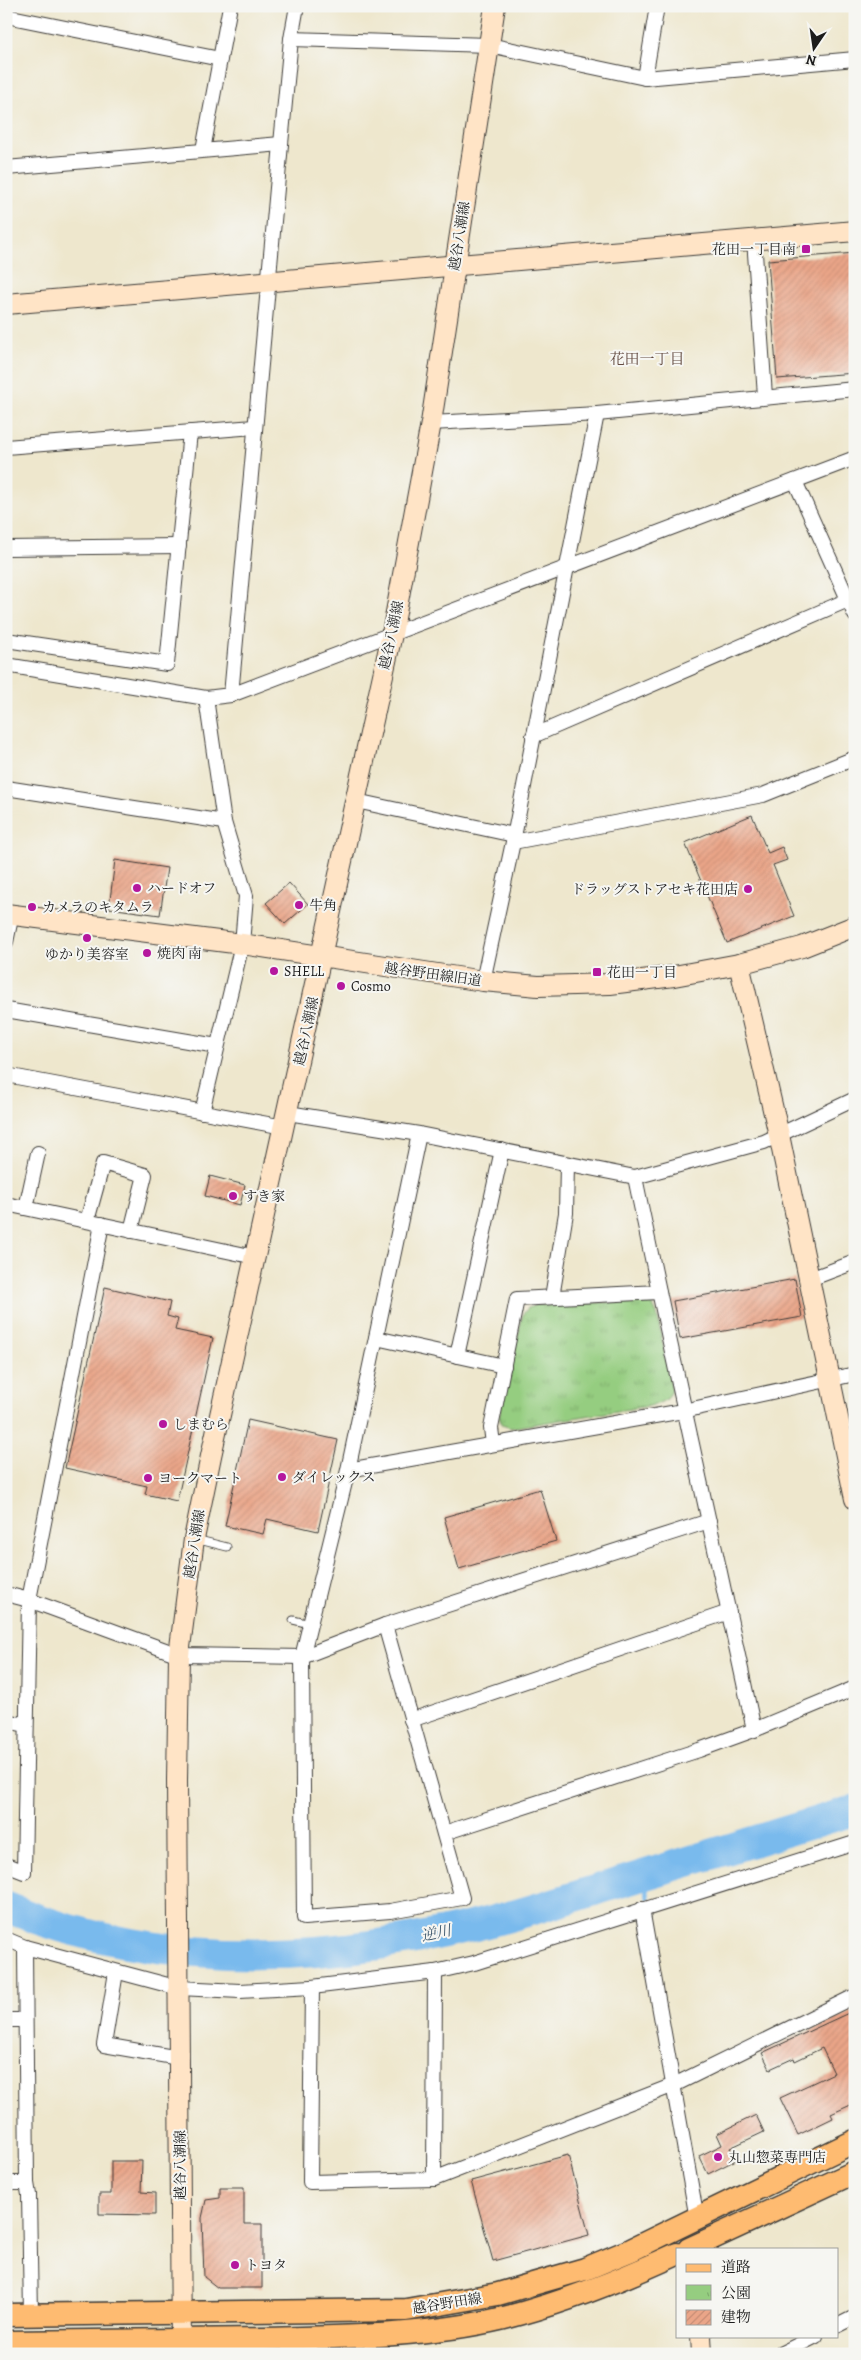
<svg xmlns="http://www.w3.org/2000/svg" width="861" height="2360" font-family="Alegreya,'Noto Serif JP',serif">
<defs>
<pattern id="park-tufts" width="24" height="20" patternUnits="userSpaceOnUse" patternTransform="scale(1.25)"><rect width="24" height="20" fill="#95cd80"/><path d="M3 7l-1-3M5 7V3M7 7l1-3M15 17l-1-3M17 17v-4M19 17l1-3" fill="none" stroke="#80af6e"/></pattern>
<pattern id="building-hatch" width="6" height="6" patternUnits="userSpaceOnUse" patternTransform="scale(1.25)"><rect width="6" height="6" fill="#eaa588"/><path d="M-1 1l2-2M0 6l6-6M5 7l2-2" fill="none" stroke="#c88d75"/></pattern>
</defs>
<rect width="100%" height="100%" fill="#f6f6f2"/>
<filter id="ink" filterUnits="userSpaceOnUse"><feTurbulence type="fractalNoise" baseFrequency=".02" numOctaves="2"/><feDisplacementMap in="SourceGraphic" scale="10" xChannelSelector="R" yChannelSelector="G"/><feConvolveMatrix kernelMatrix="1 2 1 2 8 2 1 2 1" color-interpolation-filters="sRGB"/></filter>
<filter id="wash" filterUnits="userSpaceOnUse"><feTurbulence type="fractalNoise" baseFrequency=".0096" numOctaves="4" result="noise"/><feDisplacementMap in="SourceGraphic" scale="20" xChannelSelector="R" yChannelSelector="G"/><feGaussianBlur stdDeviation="1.12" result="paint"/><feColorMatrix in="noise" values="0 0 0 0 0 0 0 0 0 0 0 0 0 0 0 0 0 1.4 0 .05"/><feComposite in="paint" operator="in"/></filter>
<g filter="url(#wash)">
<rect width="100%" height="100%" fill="#eee7cd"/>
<polygon fill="url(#park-tufts)" stroke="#58744e" points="646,1301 652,1304 657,1314 672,1391 667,1399 655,1405 511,1428 502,1425 499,1417 523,1314 528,1308 536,1305"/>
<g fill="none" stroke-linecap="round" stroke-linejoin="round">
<polyline stroke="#79baed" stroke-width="5" points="643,1875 648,1897"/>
<path stroke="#79baed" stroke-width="31" d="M6 1907C165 1974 348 1962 511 1916 550 1905 589 1892 628 1880 704 1857 779 1833 855 1810"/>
</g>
<g id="blocks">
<g fill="url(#building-hatch)">
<polygon points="855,253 855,373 777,379 768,260"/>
<polygon points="752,815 768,853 782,847 787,860 773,865 794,916 727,943 685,843"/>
<polygon points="115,860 167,868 160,915 109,908"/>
<polygon points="289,883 308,904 285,924 266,903"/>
<polygon points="210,1176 245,1185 240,1205 205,1196"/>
<polygon points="795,1279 802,1317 680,1339 673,1301"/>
<polygon points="105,1287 170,1302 167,1316 178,1319 175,1330 213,1338 177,1501 145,1494 147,1486 65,1468"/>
<polygon points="248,1420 338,1440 318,1531 267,1519 263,1534 225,1526"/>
<polygon points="540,1489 556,1541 459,1569 444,1517"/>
<polygon points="855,2010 855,2103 831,2114 833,2118 798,2135 780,2098 834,2073 822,2048 795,2061 794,2058 770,2069 762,2053"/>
<polygon points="756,2115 764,2132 730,2148 736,2160 708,2174 699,2156 722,2145 717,2134"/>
<polygon points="568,2155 589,2235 493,2261 471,2181"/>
<polygon points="111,2161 142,2161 141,2192 155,2193 155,2215 99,2214 99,2194 111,2194"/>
<polygon points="220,2188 244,2188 244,2224 262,2224 262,2288 218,2288 204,2277 202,2218 206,2200 220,2198"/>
</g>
</g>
</g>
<g filter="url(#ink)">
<use href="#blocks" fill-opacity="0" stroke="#3c3a37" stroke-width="1"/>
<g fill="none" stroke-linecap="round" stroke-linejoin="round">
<g stroke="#3c3a37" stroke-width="9">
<g id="lane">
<polyline points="195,1539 227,1547"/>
<polyline points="293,1620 310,1624"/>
</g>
</g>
<g stroke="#3c3a37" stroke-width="16">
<g id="street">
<polyline points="6,16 220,59"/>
<polyline points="291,39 489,45 645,78 855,59"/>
<polyline points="645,78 657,6"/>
<polyline points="203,150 230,6"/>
<polyline points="6,168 281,144"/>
<polyline points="754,239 765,396"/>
<polyline points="431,423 597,414 855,389"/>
<polyline points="6,447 254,427"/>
<polyline points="795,481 855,615"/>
<polyline points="6,548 179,546"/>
<polyline points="6,640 167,664 190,432"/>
<polyline points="6,665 206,698 231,695 855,458"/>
<polyline points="231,695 281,144 291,39 297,6"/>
<polyline points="533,736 855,597"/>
<polyline points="6,788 224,822"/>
<polyline points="356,801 514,835"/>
<polyline points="513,842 763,795 855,758"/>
<polyline points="6,942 12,914"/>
<polyline points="483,981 513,842 597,414"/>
<polyline points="6,1010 217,1046"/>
<polyline points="6,1075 284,1127"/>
<polyline points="202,1112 242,944 246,896 224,822 206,698"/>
<polyline points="288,1113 419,1134 635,1177 764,1142 855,1099"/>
<path d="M635 1177C673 1362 715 1546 754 1730"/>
<polyline points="6,1204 255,1257"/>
<polyline points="26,1208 38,1153"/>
<polyline points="87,1221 103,1163 145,1175 131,1231"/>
<polyline points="810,1279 855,1262"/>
<polyline points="552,1297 566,1213 567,1164"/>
<polyline points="376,1338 504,1366"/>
<polyline points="457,1356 502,1150"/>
<polyline points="493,1444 491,1428 517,1299 659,1292"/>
<polyline points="348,1470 683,1411 855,1374"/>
<polyline points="6,1594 29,1600 179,1655 302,1657 385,1625 709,1521"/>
<polyline points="385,1625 462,1898 390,1911 304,1918 302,1657 348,1470 419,1134"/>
<polyline points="411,1720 729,1612"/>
<polyline points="6,1721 26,1725"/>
<polyline points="444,1833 699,1750 754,1730 855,1688"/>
<polyline points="6,1865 24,1872 29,1600 102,1224"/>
<polyline points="642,1909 697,2219"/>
<polyline points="6,1939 25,1947 179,1988 240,1991 312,1987 310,2182 434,2179 674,2085 855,1996"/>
<polyline points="25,1947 27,2183 29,2195 31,2315"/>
<polyline points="116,1972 104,2045 179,2058"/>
<polyline points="312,1987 435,1972 474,1963 855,1843"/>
<polyline points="6,2020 25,2020"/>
<polyline points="434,2179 435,1972"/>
<polyline points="6,2183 27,2183"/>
<polyline points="837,2326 855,2317"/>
<polyline points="310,2338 310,2354"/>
<polyline points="780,2354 816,2336"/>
</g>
</g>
<g stroke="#3c3a37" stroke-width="22">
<g id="secondary">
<polyline points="6,304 855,231"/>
<polyline points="6,914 242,944 483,981 538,986 610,984 674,976 739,964 802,947 855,926"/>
<polyline points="739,964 779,1135 855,1499"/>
<polyline points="701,2336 702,2354"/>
<polyline points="181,2354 177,1780 179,1655 194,1539 211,1456 392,634 431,423 495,6"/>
</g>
</g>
<g stroke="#3c3a37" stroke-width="25">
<g id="primary">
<polyline points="689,2249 855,2172"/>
<polyline points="6,2315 406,2310 498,2294 585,2269 631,2250 855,2141"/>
<path d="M6 2342C91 2341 175 2340 259 2339 341 2337 424 2337 504 2318 564 2303 621 2280 677 2254"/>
</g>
</g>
<use href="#lane" stroke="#fff" stroke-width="7"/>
<use href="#street" stroke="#fff" stroke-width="14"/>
<use href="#secondary" stroke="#ffe4c6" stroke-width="20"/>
<use href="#primary" stroke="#febb71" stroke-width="22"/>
</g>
</g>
<g fill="#b5179e" stroke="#f6f6f2" stroke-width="2">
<rect x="801" y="244" width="10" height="10" rx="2.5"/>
<circle cx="137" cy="888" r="5"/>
<circle cx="748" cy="889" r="5"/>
<circle cx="299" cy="905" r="5"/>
<circle cx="32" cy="907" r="5"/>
<circle cx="87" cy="938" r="5"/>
<circle cx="147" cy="953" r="5"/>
<circle cx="274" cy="971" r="5"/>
<rect x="592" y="967" width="10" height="10" rx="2.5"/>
<circle cx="341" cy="986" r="5"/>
<circle cx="233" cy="1196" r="5"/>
<circle cx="163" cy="1424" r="5"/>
<circle cx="282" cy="1477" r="5"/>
<circle cx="148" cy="1478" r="5"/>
<circle cx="718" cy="2157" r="5"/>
<circle cx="235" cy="2265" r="5"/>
</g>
<g text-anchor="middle" stroke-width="4" stroke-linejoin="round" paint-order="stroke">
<g font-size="14" fill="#1c1c1c" stroke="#f6f6f2">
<text transform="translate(459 236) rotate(-81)" y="5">越谷八潮線</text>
<text transform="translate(391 635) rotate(-78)" y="5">越谷八潮線</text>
<text transform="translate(433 974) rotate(8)" y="5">越谷野田線旧道</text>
<text transform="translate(306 1031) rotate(-78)" y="5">越谷八潮線</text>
<text transform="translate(194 1544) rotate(-81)" y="5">越谷八潮線</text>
<text transform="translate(180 2165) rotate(-90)" y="5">越谷八潮線</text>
<text transform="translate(447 2303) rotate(-9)" y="5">越谷野田線</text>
</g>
<g font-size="14" fill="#1c1c1c" stroke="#f6f6f2" text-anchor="start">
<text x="796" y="254" text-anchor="end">花田一丁目南</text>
<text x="147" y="893">ハードオフ</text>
<text x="738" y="894" text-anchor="end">ドラッグストアセキ花田店</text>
<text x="309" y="910">牛角</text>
<text x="42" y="912">カメラのキタムラ</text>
<text x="157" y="958">焼肉 南</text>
<text x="87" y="959" text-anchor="middle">ゆかり美容室</text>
<text x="284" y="976">SHELL</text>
<text x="607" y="977">花田一丁目</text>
<text x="351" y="991">Cosmo</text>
<text x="243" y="1201">すき家</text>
<text x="173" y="1429">しまむら</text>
<text x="292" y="1482">ダイレックス</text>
<text x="158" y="1483">ヨークマート</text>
<text x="728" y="2162">丸山惣菜専門店</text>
<text x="245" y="2270">トヨタ</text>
</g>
<g font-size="15" fill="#644c42" stroke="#f6f6f2">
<text x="647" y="364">花田一丁目</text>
</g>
<g font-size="15" font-style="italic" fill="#415b70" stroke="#f6f6f2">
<text transform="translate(436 1933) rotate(-12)" y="5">逆川</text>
</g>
</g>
<rect width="861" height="2360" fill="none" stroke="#f6f6f2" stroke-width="25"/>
<rect x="676" y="2248" width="162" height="90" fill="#f6f6f2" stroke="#9f9f9c"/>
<rect x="686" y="2264" width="25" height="8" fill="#febb71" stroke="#9f9f9c"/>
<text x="721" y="2272" font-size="15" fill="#1c1c1c">道路</text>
<rect x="686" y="2285" width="25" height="15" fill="url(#park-tufts)" stroke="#9f9f9c"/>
<text x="721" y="2298" font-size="15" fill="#1c1c1c">公園</text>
<rect x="686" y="2310" width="25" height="15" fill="url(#building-hatch)" stroke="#9f9f9c"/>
<text x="721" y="2322" font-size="15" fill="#1c1c1c">建物</text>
<g transform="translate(814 48) rotate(193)" stroke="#f6f6f2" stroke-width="4" paint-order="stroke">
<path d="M0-4L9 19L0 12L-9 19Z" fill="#1c1c1c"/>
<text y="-8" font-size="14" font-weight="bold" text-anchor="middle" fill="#1c1c1c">N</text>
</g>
</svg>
